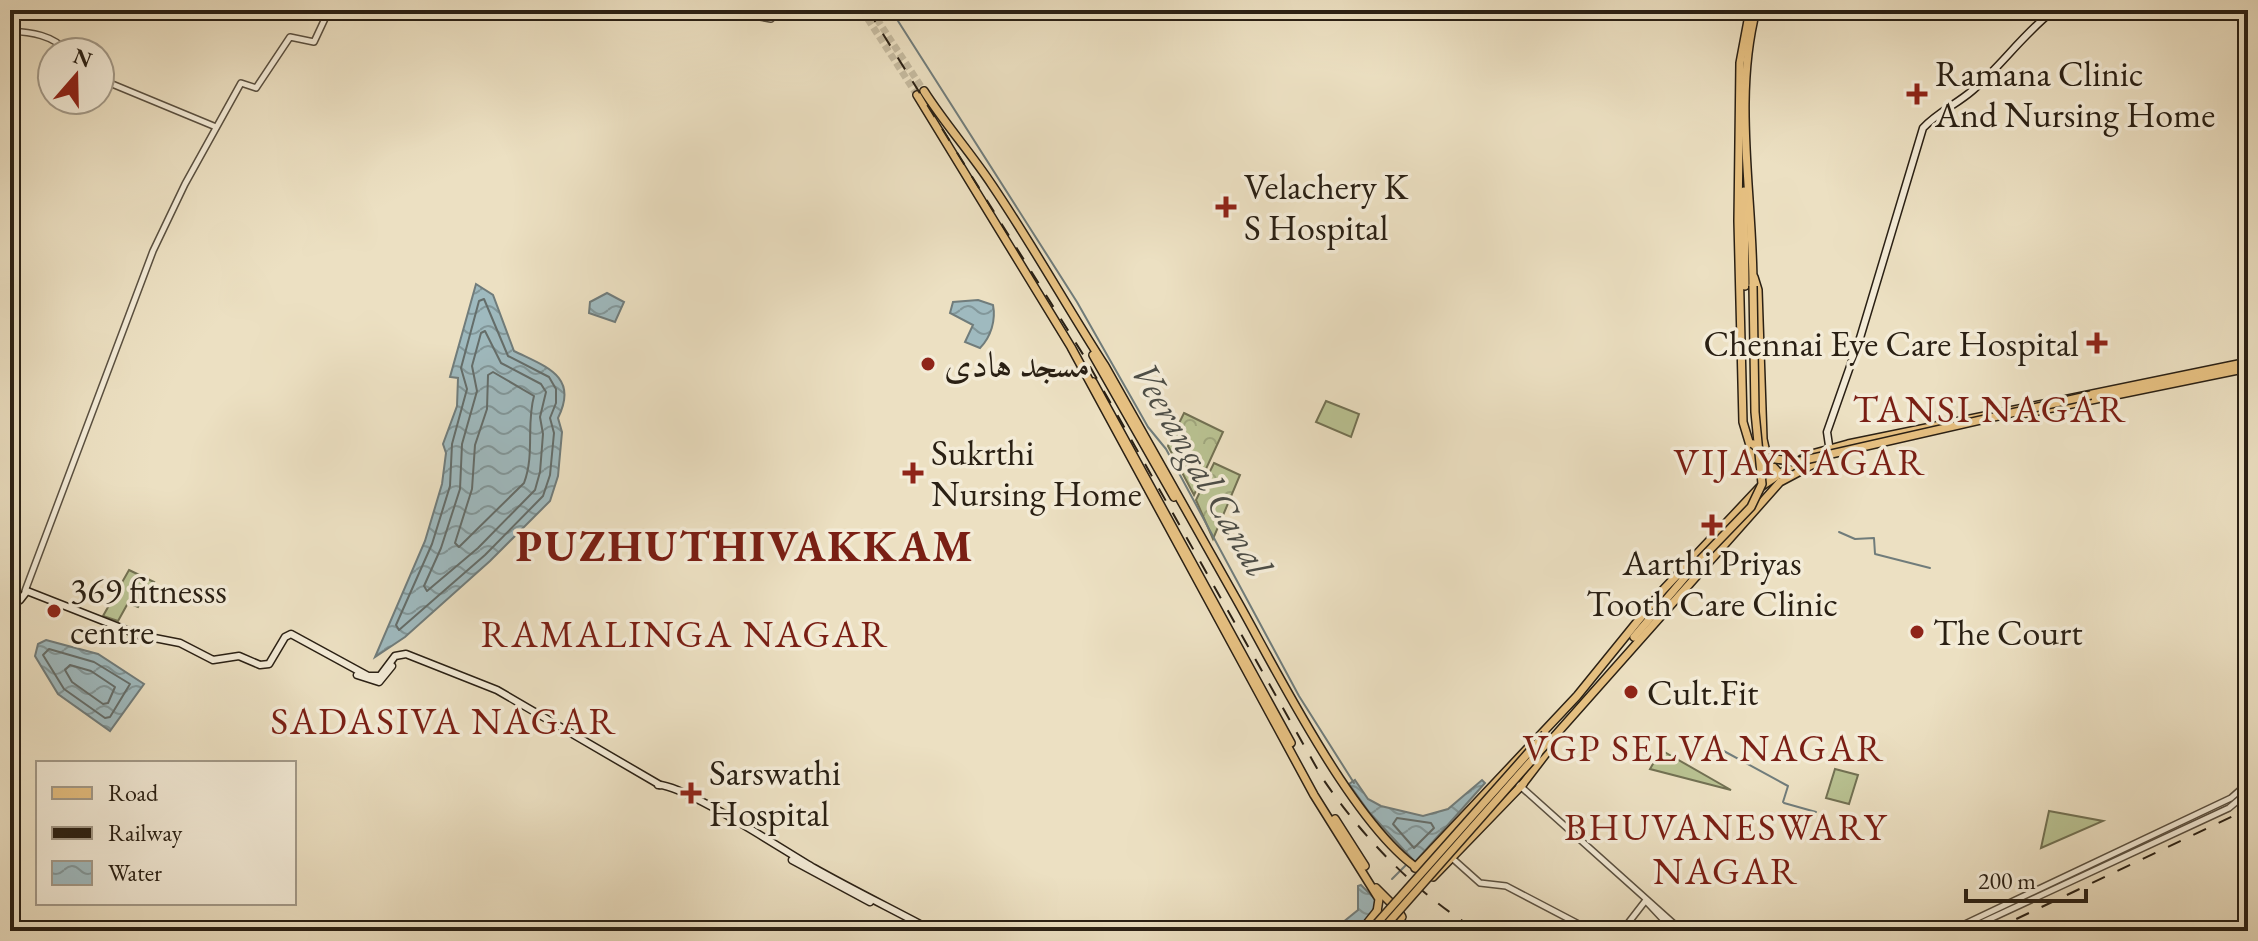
<svg xmlns="http://www.w3.org/2000/svg" width="2258" height="941" font-family="'EB Garamond',Amiri,serif">
<defs>
<pattern id="forest-crowns" width="20" height="18" patternUnits="userSpaceOnUse" patternTransform="scale(2)"><rect width="20" height="18" fill="#b9c292"/><path d="M2 6a3 3 0 1 1 6 0M12 15a3 3 0 1 1 6 0" fill="none" stroke="#9fa67d"/></pattern>
<pattern id="water-waves" width="16" height="10" patternUnits="userSpaceOnUse" patternTransform="scale(2)"><rect width="16" height="10" fill="#9fbabf"/><path d="M0 5q4-4 8 0t8 0" fill="none" stroke="#82979a"/></pattern>
</defs>
<rect width="100%" height="100%" fill="#ece0c2"/>
<filter id="stains"><feTurbulence type="fractalNoise" baseFrequency=".0025" numOctaves="4"/><feColorMatrix values="0 0 0 0 .2 0 0 0 0 .09 0 0 0 0 .02 0 0 0 .5 -.17"/></filter>
<radialGradient id="worn" r=".72"><stop offset=".6" stop-color="#630" stop-opacity="0"/><stop offset="1" stop-color="#630" stop-opacity=".3"/></radialGradient>
<g fill="#b9c292" stroke="#727153" stroke-width="2">
<polygon points="1326,401 1359,414 1351,437 1316,422"/>
<polygon points="129,570 154,582 138,607 128,603 118,621 103,616"/>
<polygon points="1661,750 1731,790 1650,769"/>
<polygon points="1835,769 1858,775 1849,804 1826,798"/>
<polygon points="2049,811 2103,821 2041,848"/>
</g>
<g fill="url(#forest-crowns)" stroke="#727153" stroke-width="2">
<polygon points="1184,413 1223,432 1194,495 1168,446"/>
<polygon points="1214,463 1240,475 1213,539 1196,500"/>
</g>
<g fill="url(#water-waves)" stroke="#707c7b" stroke-width="2">
<path d="M476 284 493 295 514 351C546 367 579 376 558 418L562 432 558 476 550 501 490 561 405 637 375 657 425 541 442 484 446 453 443 444 457 406 458 378 450 377Z"/>
<polygon points="607,293 624,302 615,322 589,313 590,302"/>
<path d="M978 300 993 305C996 320 991 337 980 348L965 342 973 325 950 313 953 302Z"/>
<polygon points="46,640 98,654 144,684 110,731 58,694 35,656 38,644"/>
<polygon points="1355,780 1368,799 1381,806 1423,816 1448,809 1482,780 1485,783 1415,862 1369,812 1349,784"/>
<polygon points="1361,885 1377,901 1375,910 1356,931 1332,931 1358,910 1358,886"/>
</g>
<g fill="none" stroke-linecap="round" stroke-linejoin="round">
<g stroke="#646d6a" stroke-width="2">
<polygon points="484,299 508,356 549,377 556,389 556,403 550,418 554,433 550,475 543,496 485,555 399,630 396,625 432,544 450,486 452,444 467,389 461,368 479,301"/>
<polygon points="485,331 501,363 541,384 546,392 540,417 543,434 540,472 535,490 478,548 427,591 424,586 441,548 460,489 462,444 477,391 472,366 481,333"/>
<path d="M493 372 534 396C526 424 535 454 524 483L459 547 455 543 472 489 475 445 487 409 488 375Z"/>
<polygon points="49,649 94,662 130,684 110,717 105,718 64,689 43,655"/>
<polygon points="70,665 91,671 115,687 108,703 103,704 72,682 65,670"/>
<polygon points="1397,818 1431,823 1434,828 1414,848 1393,824"/>
</g>
<g stroke="#707c7b" stroke-width="2">
<polyline points="891,10 1077,302 1148,427 1166,449 1299,696 1354,783"/>
<polyline points="1839,532 1855,539 1874,538 1875,554 1930,568"/>
<polyline points="1722,750 1788,786 1783,802"/>
<polyline points="1784,803 1816,812"/>
<polyline points="1392,879 1407,864"/>
</g>
<g stroke="#c5ba9f" stroke-width="7" stroke-dasharray="7 3.5" stroke-linecap="butt">
<polyline points="862,10 917,95"/>
<polyline points="871,10 924,91"/>
</g>
<g stroke="#5a5040" stroke-width="8">
<g id="tertiary">
<polyline points="721,10 771,19 777,10"/>
<path d="M10 31C30 32 54 35 67 52"/>
<polyline points="100,79 216,127"/>
<polyline points="25,591 153,251 185,184 241,83 256,88 290,37 314,42 329,10"/>
<polyline points="1519,785 1682,931"/>
<polyline points="1452,858 1480,883 1506,886 1592,931"/>
<polyline points="1646,901 1674,931"/>
<polyline points="1622,931 1646,900"/>
<polyline points="1950,931 2231,798 2248,783"/>
<polyline points="1964,931 2229,808 2248,792"/>
</g>
</g>
<g stroke="#2a2014" stroke-width="9">
<g id="secondary">
<path d="M1830 452 1827 432 1860 338 1923 128C1938 112 1957 104 1973 90 2002 65 2023 34 2054 10"/>
<polyline points="10,594 20,600 27,591 139,635 180,643 213,660 239,656 260,665 269,664 285,637 291,634 368,676 380,676 395,656 406,654 497,690 660,785"/>
<polyline points="357,675 379,682 392,666"/>
<path d="M658 785C684 784 786 852 814 868 853 890 894 910 933 931"/>
<polyline points="792,860 870,902"/>
</g>
</g>
<g stroke="#2a2014" stroke-width="10">
<g id="primary">
<polyline points="1750,10 1740,63 1738,221 1743,422 1758,472"/>
<path d="M924 91C945 124 971 153 992 185 1032 244 1067 307 1105 366 1148 443 1191 519 1234 595 1273 663 1363 848 1433 877L1523 784"/>
<polyline points="917,95 1071,347 1314,795 1379,899 1377,912"/>
<polyline points="1744,191 1745,286"/>
<polyline points="1754,277 1758,290 1763,439 1768,461 1778,472"/>
<path d="M1753 286C1753 196 1733 99 1756 10"/>
<polyline points="1093,355 1174,497"/>
<polyline points="1093,382 1291,743"/>
<polyline points="2013,416 2248,368"/>
<polyline points="1634,637 1698,562"/>
<polyline points="1552,739 1780,482 1825,458"/>
<polyline points="1522,785 1551,747 1554,738"/>
<polyline points="1335,819 1365,866"/>
<polyline points="1415,868 1577,696 1663,590 1759,488 1808,455 1848,444 2248,362"/>
<polyline points="1376,888 1391,903"/>
<polyline points="1361,931 1377,911"/>
<polyline points="1392,931 1402,917 1396,907"/>
</g>
</g>
<use href="#tertiary" stroke="#f3ebd7" stroke-width="5"/>
<use href="#secondary" stroke="#f3ebd7" stroke-width="6"/>
<use href="#primary" stroke="#e6c081" stroke-width="7"/>
<g stroke="#2a2014" stroke-width="2" stroke-dasharray="14 14" stroke-linecap="butt">
<path d="M868 10 1084 356 1323 779C1364 839 1416 893 1478 931"/>
<polyline points="1991,931 2248,809"/>
</g>
<g stroke="#2a2014" stroke-width="10" stroke-linecap="butt">
<g id="primary-bridge">
<polyline points="1753,444 1769,458 1796,462 2091,395"/>
<polyline points="1698,562 1751,507 1762,484 1755,412 1753,286"/>
<polyline points="1370,931 1545,734"/>
<polyline points="1381,931 1547,743"/>
</g>
</g>
<use href="#primary-bridge" stroke="#e6c081" stroke-width="7"/>
</g>
<g fill="#8f2418" stroke="#f3ebd7" stroke-width="3">
<path d="M1913 82h8v8h8v8h-8v8h-8v-8h-8v-8h8z"/>
<path d="M1222 195h8v8h8v8h-8v8h-8v-8h-8v-8h8z"/>
<path d="M2093 331h8v8h8v8h-8v8h-8v-8h-8v-8h8z"/>
<circle cx="928" cy="364" r="8"/>
<path d="M909 461h8v8h8v8h-8v8h-8v-8h-8v-8h8z"/>
<path d="M1708 513h8v8h8v8h-8v8h-8v-8h-8v-8h8z"/>
<circle cx="54" cy="611" r="8"/>
<circle cx="1917" cy="632" r="8"/>
<circle cx="1631" cy="692" r="8"/>
<path d="M687 781h8v8h8v8h-8v8h-8v-8h-8v-8h8z"/>
</g>
<g text-anchor="middle" stroke-width="7" stroke-linejoin="round" paint-order="stroke">
<g font-size="36" fill="#2a2014" stroke="#f3ebd7" text-anchor="start">
<text x="1935" y="86">Ramana Clinic<tspan x="1935" dy="41">And Nursing Home</tspan></text>
<text x="1244" y="199">Velachery K<tspan x="1244" dy="41">S Hospital</tspan></text>
<text x="2079" y="356" text-anchor="end">Chennai Eye Care Hospital</text>
<text x="944" y="377">مسجد ہادی</text>
<text x="931" y="465">Sukrthi<tspan x="931" dy="41">Nursing Home</tspan></text>
<text x="1712" y="575" text-anchor="middle">Aarthi Priyas<tspan x="1712" dy="41">Tooth Care Clinic</tspan></text>
<text x="70" y="603">369 fitnesss<tspan x="70" dy="41">centre</tspan></text>
<text x="1933" y="645">The Court</text>
<text x="1647" y="705">Cult.Fit</text>
<text x="709" y="785">Sarswathi<tspan x="709" dy="41">Hospital</tspan></text>
</g>
<g font-size="38" letter-spacing="2" fill="#7a1f14" stroke="#f3ebd7">
<text x="1990" y="422">TANSI NAGAR</text>
<text x="1800" y="475">VIJAYNAGAR</text>
<text x="685" y="647">RAMALINGA NAGAR</text>
<text x="444" y="734">SADASIVA NAGAR</text>
<text x="1704" y="761">VGP SELVA NAGAR</text>
<text x="1726" y="840">BHUVANESWARY<tspan x="1726" dy="44">NAGAR</tspan></text>
</g>
<g font-size="38" font-style="italic" fill="#4d4e47" stroke="#f3ebd7">
<text transform="translate(1202 469) rotate(60)" y="13">Veerangal Canal</text>
</g>
<g font-size="44" font-weight="bold" letter-spacing="2" fill="#7a1f14" stroke="#f3ebd7">
<text x="745" y="561">PUZHUTHIVAKKAM</text>
</g>
</g>
<rect width="2258" height="941" fill="none" stroke="#ece0c2" stroke-width="40"/>
<rect x="12" y="12" width="2234" height="917" fill="none" stroke="#2a2014" stroke-width="4"/>
<rect x="20" y="20" width="2218" height="901" fill="none" stroke="#2a2014" stroke-width="2"/>
<rect x="36" y="761" width="260" height="144" fill="#f3ebd7" stroke="#a39a89" stroke-width="2"/>
<rect x="52" y="787" width="40" height="12" fill="#e6c081" stroke="#a39a89" stroke-width="2"/>
<text x="108" y="801" font-size="24" fill="#2a2014">Road</text>
<rect x="52" y="827" width="40" height="12" fill="#2a2014" stroke="#a39a89" stroke-width="2"/>
<text x="108" y="841" font-size="24" fill="#2a2014">Railway</text>
<rect x="52" y="861" width="40" height="24" fill="url(#water-waves)" stroke="#a39a89" stroke-width="2"/>
<text x="108" y="881" font-size="24" fill="#2a2014">Water</text>
<g transform="translate(76 76) rotate(20)"><circle r="38" fill="#f3ebd7" stroke="#a39a89" stroke-width="2"/>
<path d="M0-6L14 30L0 20L-14 30Z" fill="#8f2418"/>
<text y="-12" font-size="22" font-weight="bold" text-anchor="middle" fill="#2a2014">N</text>
</g>
<path d="M1966 889v12h120v-12" fill="none" stroke="#2a2014" stroke-width="4"/>
<text x="1978" y="889" font-size="24" fill="#2a2014" stroke="#f3ebd7" stroke-width="6" paint-order="stroke">200 m</text>
<rect width="100%" height="100%" filter="url(#stains)"/>
<rect width="100%" height="100%" fill="url(#worn)"/>
</svg>
